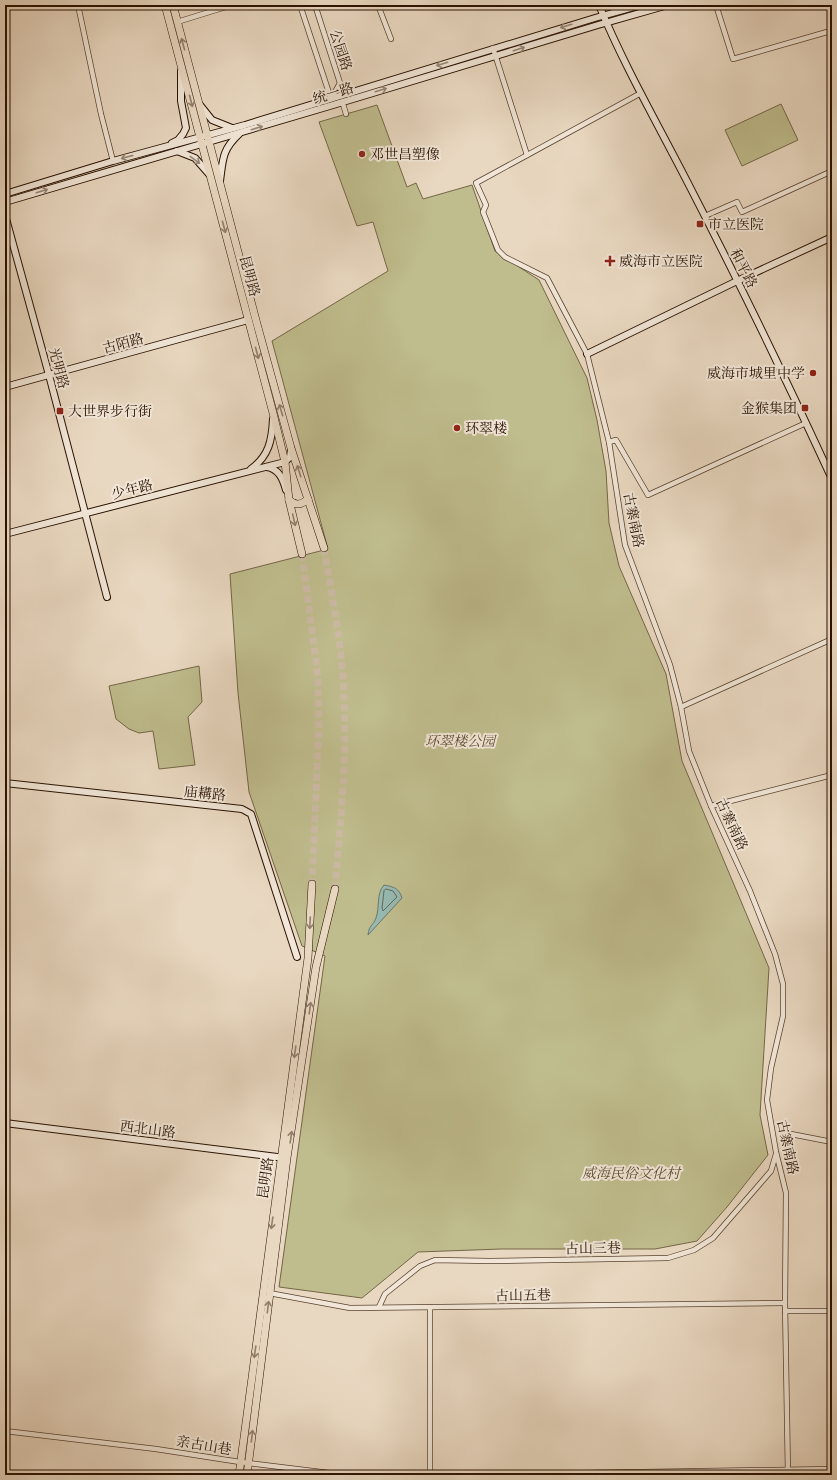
<svg xmlns="http://www.w3.org/2000/svg" width="837" height="1480" font-family="'EB Garamond','Noto Serif SC',serif">
<rect width="100%" height="100%" fill="#e9d8c1"/>
<filter id="stains"><feTurbulence type="fractalNoise" baseFrequency=".005" numOctaves="4"/><feColorMatrix values="0 0 0 0 .2 0 0 0 0 .09 0 0 0 0 .02 0 0 0 .5 -.17"/></filter>
<radialGradient id="worn" r=".72"><stop offset=".6" stop-color="#630" stop-opacity="0"/><stop offset="1" stop-color="#630" stop-opacity=".3"/></radialGradient>
<g fill="#bfbc8d" stroke="#746646">
<polygon points="781,104 798,140 742,166 725,130"/>
<polygon points="377,105 407,187 416,183 423,199 472,185 495,251 539,280 587,378 597,420 606,471 609,523 619,566 666,674 682,761 769,968 760,1115 768,1155 727,1207 697,1241 655,1249 501,1249 418,1252 362,1298 279,1287 325,956 302,946 249,792 238,693 230,574 328,549 272,341 388,271 373,222 357,226 319,122"/>
<polygon points="199,666 202,702 188,717 195,765 159,769 153,731 139,733 129,729 116,719 109,686"/>
</g>
<path fill="#97bab1" stroke="#6b766a" d="M384 885C394 887 399 888 402 898L368 935C369 925 373 926 376 918 380 907 376 894 384 885Z"/>
<g fill="none" stroke-linecap="round" stroke-linejoin="round">
<polygon stroke="#606658" stroke-width="1" points="386,889 393,891 397,897 383,911 382,908 384,891"/>
<g stroke="#ccbaa4" stroke-width="7" stroke-dasharray="7 3.5" stroke-linecap="butt">
<path d="M324 548C331 591 340 635 343 678 348 748 341 819 335 889"/>
<polyline points="302,554 318,677 319,726 312,884"/>
</g>
<g stroke="#594330" stroke-width="6">
<g id="street">
<polyline points="78,5 101,114 113,161"/>
<polyline points="300,5 331,99"/>
<polyline points="315,5 340,83 331,99"/>
<polyline points="378,5 391,39"/>
<polyline points="716,5 733,59 827,32 832,34"/>
<polyline points="177,22 232,5"/>
<polyline points="493,48 527,155"/>
<polyline points="641,93 476,183 486,205 483,212 498,250 505,257 547,278 587,354 609,442 625,545 670,665 681,707 689,751 711,806 750,891 775,954 783,984 783,1016 771,1068 767,1100 776,1152 786,1193 785,1303 788,1475"/>
<polyline points="343,104 346,114"/>
<polyline points="705,216 737,202 742,212 832,171"/>
<polyline points="609,442 616,440 648,495 806,423"/>
<polyline points="681,707 832,639"/>
<polyline points="711,806 832,775"/>
<polyline points="791,1134 832,1142"/>
<polyline points="269,1293 350,1308 785,1303"/>
<polyline points="379,1307 385,1294 420,1266 435,1260 489,1261 668,1258 694,1250 713,1238 771,1171 776,1154"/>
<polyline points="785,1311 832,1311"/>
<polyline points="5,1431 156,1449 240,1462 337,1474 401,1475"/>
<polyline points="430,1475 430,1307"/>
<polyline points="462,1475 832,1469"/>
</g>
</g>
<g stroke="#291100" stroke-width="8">
<g id="secondary">
<path d="M599 5C625 68 660 128 691 189 740 284 787 381 832 479"/>
<polyline points="200,105 212,120 232,128"/>
<polyline points="172,143 178,140 183,134 186,128 181,101 181,71"/>
<polyline points="177,151 195,158 209,174"/>
<path d="M220 181C223 159 222 150 239 134"/>
<polyline points="5,194 113,161 245,125 595,18 641,5"/>
<polyline points="5,202 333,105 598,25 668,5"/>
<polyline points="5,215 49,375 107,597"/>
<polyline points="587,354 737,281 832,237"/>
<polyline points="5,387 248,320"/>
<path d="M267 467C279 469 283 479 286 490"/>
<path d="M251 469C269 456 272 440 273 419"/>
<polyline points="5,534 285,462 290,457 291,449"/>
<polyline points="5,783 242,809 251,814 297,957"/>
<polyline points="5,1123 285,1158"/>
</g>
</g>
<g stroke="#291100" stroke-width="8">
<g id="primary">
<polyline points="165,5 273,413 285,462 289,500 302,554"/>
<polyline points="173,5 257,324 291,448 324,548"/>
<path d="M289 500C296 506 301 505 308 499"/>
<polyline points="239,1475 308,958 312,884"/>
<polyline points="247,1475 287,1158 316,967 335,889"/>
</g>
</g>
<use href="#street" stroke="#f1e6d7" stroke-width="4.5"/>
<use href="#secondary" stroke="#f1e6d7" stroke-width="6"/>
<use href="#primary" stroke="#e9d8c1" stroke-width="7"/>
</g>
<defs><path id="oneway-shaft" d="M-6 0H5M1.5-3L5.5 0L1.5 3" fill="none" stroke-width="1.6" stroke-linecap="round" stroke-linejoin="round"/></defs>
<g stroke="#978676">
<use href="#oneway-shaft" transform="translate(566 26) rotate(163)"/>
<use href="#oneway-shaft" transform="translate(519 49) rotate(-17)"/>
<use href="#oneway-shaft" transform="translate(442 64) rotate(163)"/>
<use href="#oneway-shaft" transform="translate(381 90) rotate(-17)"/>
<use href="#oneway-shaft" transform="translate(257 128) rotate(-17)"/>
<use href="#oneway-shaft" transform="translate(127 157) rotate(165)"/>
<use href="#oneway-shaft" transform="translate(195 160) rotate(36)"/>
<use href="#oneway-shaft" transform="translate(42 191) rotate(-17)"/>
</g>
<g stroke="#937e6a">
<use href="#oneway-shaft" transform="translate(183 44) rotate(-105)"/>
<use href="#oneway-shaft" transform="translate(191 101) rotate(75)"/>
<use href="#oneway-shaft" transform="translate(224 227) rotate(75)"/>
<use href="#oneway-shaft" transform="translate(257 353) rotate(75)"/>
<use href="#oneway-shaft" transform="translate(281 410) rotate(-106)"/>
<use href="#oneway-shaft" transform="translate(299 471) rotate(-108)"/>
<use href="#oneway-shaft" transform="translate(294 520) rotate(77)"/>
<use href="#oneway-shaft" transform="translate(310 923) rotate(93)"/>
<use href="#oneway-shaft" transform="translate(310 1008) rotate(-82)"/>
<use href="#oneway-shaft" transform="translate(295 1052) rotate(98)"/>
<use href="#oneway-shaft" transform="translate(291 1137) rotate(-82)"/>
<use href="#oneway-shaft" transform="translate(272 1223) rotate(98)"/>
<use href="#oneway-shaft" transform="translate(268 1307) rotate(-83)"/>
<use href="#oneway-shaft" transform="translate(255 1352) rotate(98)"/>
<use href="#oneway-shaft" transform="translate(252 1436) rotate(-83)"/>
</g>
<g fill="#8f2418" stroke="#f1e6d7" stroke-width="1.5">
<circle cx="362" cy="154" r="4"/>
<rect x="696" y="220" width="8" height="8" rx="2"/>
<path d="M608 255h4v4h4v4h-4v4h-4v-4h-4v-4h4z"/>
<circle cx="813" cy="373" r="4"/>
<rect x="801" y="404" width="8" height="8" rx="2"/>
<rect x="56" y="407" width="8" height="8" rx="2"/>
<circle cx="457" cy="428" r="4"/>
</g>
<g text-anchor="middle" stroke-width="4" stroke-linejoin="round" paint-order="stroke">
<g font-size="14" fill="#291100" stroke="#f1e6d7">
<text transform="translate(341 50) rotate(72)" y="5">公园路</text>
<text transform="translate(333 93) rotate(-17)" y="5">统一路</text>
<text transform="translate(744 268) rotate(63)" y="5">和平路</text>
<text transform="translate(250 276) rotate(75)" y="5">昆明路</text>
<text transform="translate(123 343) rotate(-15)" y="5">古陌路</text>
<text transform="translate(59 368) rotate(75)" y="5">光明路</text>
<text transform="translate(132 489) rotate(-14)" y="5">少年路</text>
<text transform="translate(634 520) rotate(79)" y="5">古寨南路</text>
<text transform="translate(205 793) rotate(6)" y="5">庙耩路</text>
<text transform="translate(732 824) rotate(65)" y="5">古寨南路</text>
<text transform="translate(148 1129) rotate(7)" y="5">西北山路</text>
<text transform="translate(788 1147) rotate(78)" y="5">古寨南路</text>
<text transform="translate(265 1178) rotate(-82)" y="5">昆明路</text>
<text transform="translate(593 1248) rotate(-1)" y="5">古山三巷</text>
<text transform="translate(523 1295) rotate(-1)" y="5">古山五巷</text>
<text transform="translate(204 1445) rotate(9)" y="5">亲古山巷</text>
</g>
<g font-size="14" fill="#291100" stroke="#f1e6d7" text-anchor="start">
<text x="370" y="159">邓世昌塑像</text>
<text x="708" y="229">市立医院</text>
<text x="619" y="266">威海市立医院</text>
<text x="805" y="378" text-anchor="end">威海市城里中学</text>
<text x="797" y="413" text-anchor="end">金猴集团</text>
<text x="68" y="416">大世界步行街</text>
<text x="465" y="433">环翠楼</text>
</g>
<g font-size="14" font-style="italic" fill="#5e4d31" stroke="#f1e6d7">
<text x="460" y="746">环翠楼公园</text>
<text x="631" y="1178">威海民俗文化村</text>
</g>
</g>
<rect width="837" height="1480" fill="none" stroke="#e9d8c1" stroke-width="20"/>
<rect x="6" y="6" width="825" height="1468" fill="none" stroke="#291100" stroke-width="2"/>
<rect x="10" y="10" width="817" height="1460" fill="none" stroke="#291100"/>
<rect width="100%" height="100%" filter="url(#stains)"/>
<rect width="100%" height="100%" fill="url(#worn)"/>
</svg>
